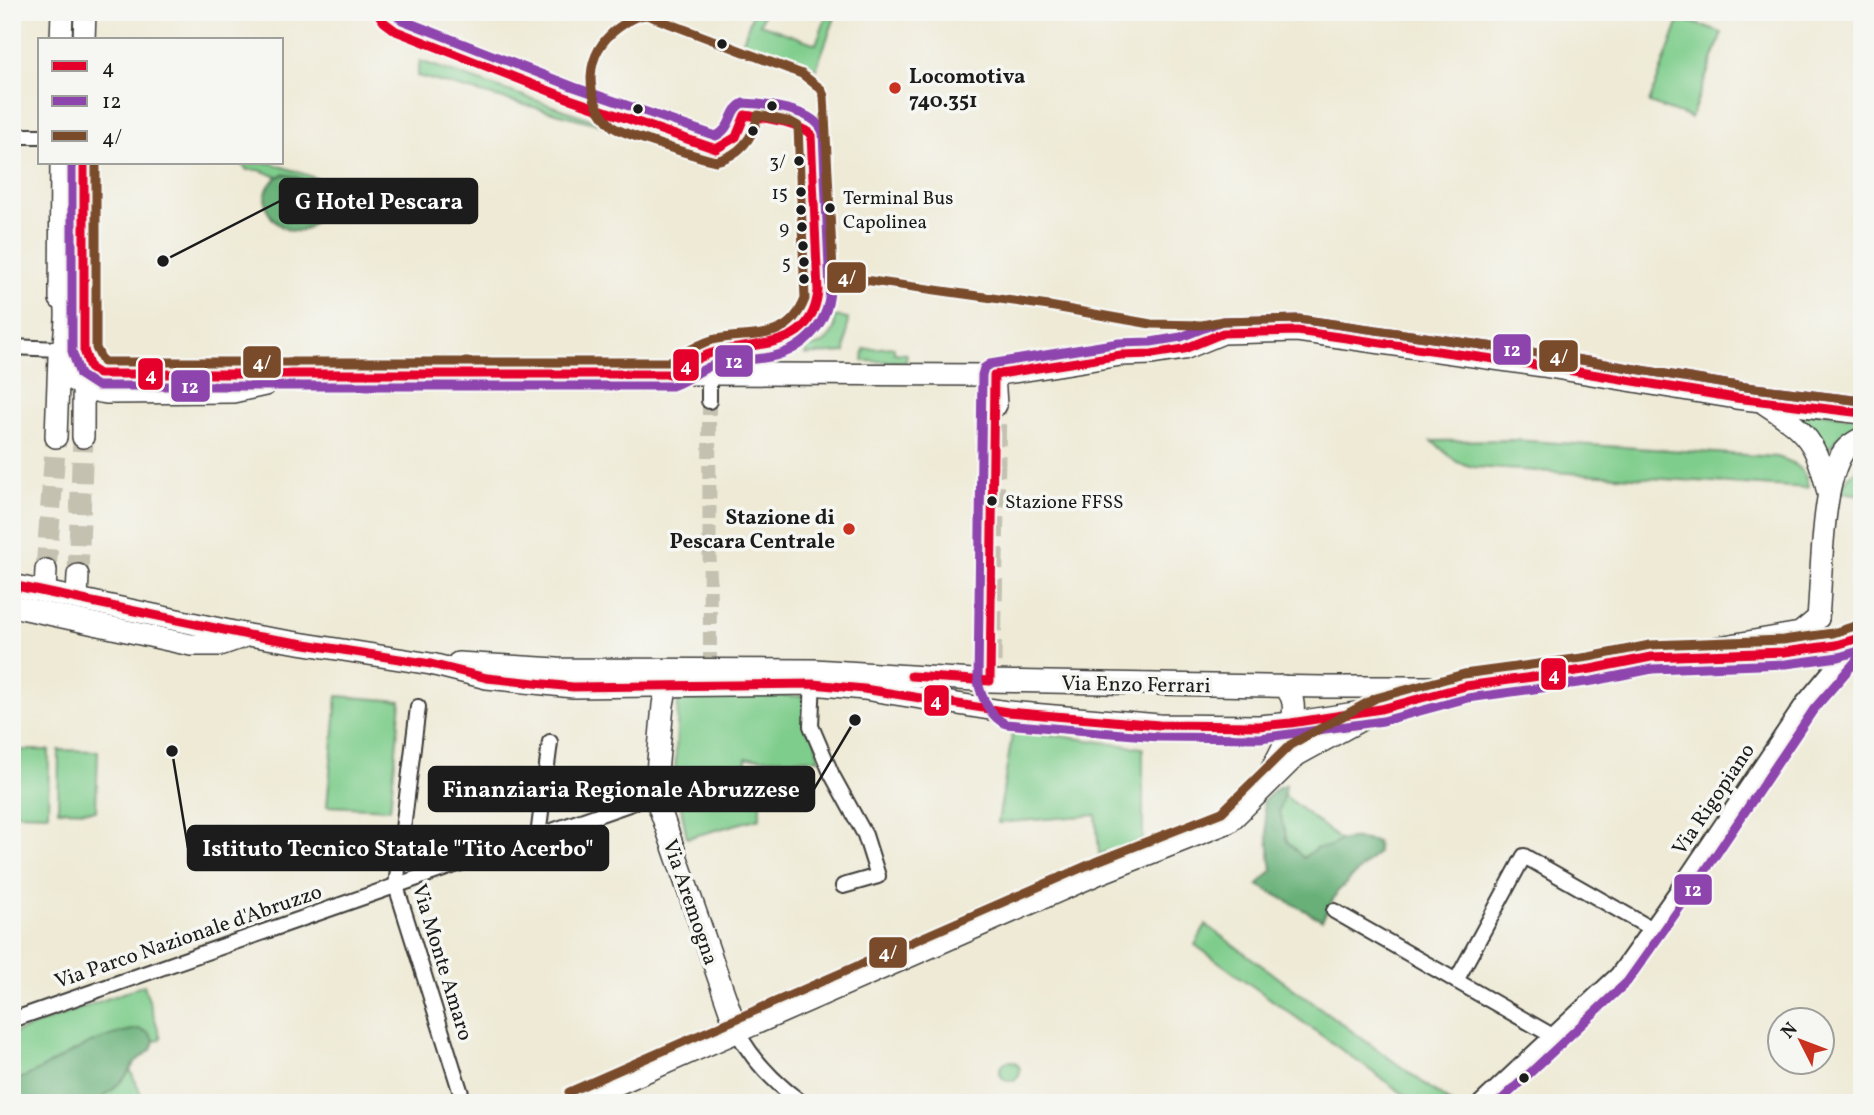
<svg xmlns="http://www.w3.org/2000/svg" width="1874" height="1115" font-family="Vollkorn,serif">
<rect width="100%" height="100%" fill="#f6f6f2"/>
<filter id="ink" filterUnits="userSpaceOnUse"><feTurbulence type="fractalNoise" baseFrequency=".0143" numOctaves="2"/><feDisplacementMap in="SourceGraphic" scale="14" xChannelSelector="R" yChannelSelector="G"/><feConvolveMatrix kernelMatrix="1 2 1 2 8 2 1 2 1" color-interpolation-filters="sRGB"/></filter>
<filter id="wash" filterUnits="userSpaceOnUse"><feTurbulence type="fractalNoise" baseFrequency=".00686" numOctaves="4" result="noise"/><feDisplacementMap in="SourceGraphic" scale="28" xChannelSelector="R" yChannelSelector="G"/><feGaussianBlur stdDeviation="1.57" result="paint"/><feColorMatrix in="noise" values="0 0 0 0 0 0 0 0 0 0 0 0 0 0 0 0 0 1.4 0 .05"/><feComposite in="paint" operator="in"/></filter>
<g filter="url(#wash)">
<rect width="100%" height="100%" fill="#eeead6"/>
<g fill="#7fcd8c" stroke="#4e7454" stroke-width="2">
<polygon points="753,12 764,12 760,24 816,44 828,12 837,12 816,69 742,44"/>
<polygon points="1680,18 1722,33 1691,118 1649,103"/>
<polygon points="420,61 635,134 417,76"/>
<polygon points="241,163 271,163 354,191 359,179 367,187 367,195 363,201 351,203 259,170 247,170"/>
<path d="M833 316 848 318 845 352 805 355 807 347C823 348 840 333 833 316Z"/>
<polygon points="894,347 894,353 907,354 906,362 863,361 864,349"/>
<path d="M1779 406 1862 419V424C1845 428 1833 440 1826 455 1816 427 1804 421 1779 406Z"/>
<path d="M1513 440 1777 457C1795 462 1806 469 1808 488L1473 467 1457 462 1432 441Z"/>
<path d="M1862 469V495L1841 492C1844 481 1850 471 1862 469Z"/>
<polygon points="337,696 401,701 390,809 327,806"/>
<polygon points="682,696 806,696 819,759 746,758 745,778 760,778 760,818 687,838 675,777 678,700"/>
<polygon points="1013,729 1143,748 1143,841 1099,854 1096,815 998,823"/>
<polygon points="12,750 49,750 48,814 12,813"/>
<polygon points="59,750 98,751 96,811 58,810"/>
<polygon points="1283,794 1341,841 1329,848 1317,848 1303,858 1287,842 1279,811"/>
<polygon points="1206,925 1451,1103 1416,1103 1195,945"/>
<polygon points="144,985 161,1038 124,1056 145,1103 12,1103 12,1034"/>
<circle cx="1010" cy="1071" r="10"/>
</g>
<g fill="#67b078" stroke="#42664a" stroke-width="2">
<path d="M283 174C310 178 321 185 322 213 317 218 312 226 306 229 281 242 242 196 283 174Z"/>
<path d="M1286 785 1279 811 1287 841 1303 858 1317 848C1331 848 1331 844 1343 840 1354 837 1366 840 1377 842L1378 852 1337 892 1322 920 1258 885 1272 870 1263 801 1279 787Z"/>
<path d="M140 1029 149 1033 154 1041 151 1050 135 1062 126 1076 112 1090 100 1099 89 1103H12V1081C29 1077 42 1068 57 1060 82 1046 113 1032 140 1029Z"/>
</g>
</g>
<g filter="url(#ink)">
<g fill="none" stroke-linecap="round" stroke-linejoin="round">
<polyline stroke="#c4c1b1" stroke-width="14" stroke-dasharray="14 7" stroke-linecap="butt" points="709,401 710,659"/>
<g stroke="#c4c1b1" stroke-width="21" stroke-dasharray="21 10" stroke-linecap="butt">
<polyline points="46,570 56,437"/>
<polyline points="78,575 83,437"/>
<polyline points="991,662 996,405"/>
</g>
<g stroke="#3c3b38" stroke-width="18">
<g id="street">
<polyline points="12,136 40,136"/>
<polyline points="12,347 59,349"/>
<polyline points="709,401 709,374"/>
<polyline points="813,677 811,726 832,775 865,835 878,876 843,886"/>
<polyline points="418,707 396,886 464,1103"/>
<polyline points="538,836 550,742"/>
<polyline points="1334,911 1551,1035"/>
<polyline points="1456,981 1524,856 1650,928"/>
<polyline points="12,1020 655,795"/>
<path d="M737 1031C752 1060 776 1084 802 1103"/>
<polyline points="1480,1103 1618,974 1683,882 1804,702 1843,655 1858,640"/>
</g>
</g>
<g stroke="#3c3b38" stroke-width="24">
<g id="secondary">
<polyline points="61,40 62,12"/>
<polyline points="84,40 85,12"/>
<path d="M60 287C82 327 32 381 106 393L233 392 265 385"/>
<polyline points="60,299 61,163"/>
<path d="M84 350C88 363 90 373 105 375L252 376 459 373 994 375 1121 355 1152 354 1184 349 1223 333 1297 331 1543 366 1736 398 1862 413"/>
<polyline points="994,375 996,405"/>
<path d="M1765 404C1808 432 1816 442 1828 493"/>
<polyline points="56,437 59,356"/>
<polyline points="83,437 84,163"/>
<polyline points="12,585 248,635 431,664 487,678 573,687 813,684 864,689 1008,712 1159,725 1259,726 1291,723 1381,709 1466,686 1591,669 1800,633 1818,618"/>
<polyline points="45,592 46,570"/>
<polyline points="77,598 78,575"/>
<polyline points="12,606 191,645 220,645 246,636"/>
<path d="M1818 618C1822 577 1821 482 1844 451 1849 445 1856 441 1862 438"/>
<path d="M1747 653C1786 652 1824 648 1862 637"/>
<polyline points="458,663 557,669 814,670 990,681 1324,687 1436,687"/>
<polyline points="673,676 667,683 663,705 655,795 737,1031"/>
<path d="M1271 770C1283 749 1307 704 1283 686"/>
<polyline points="574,1103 1100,873 1229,822 1297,755 1370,715"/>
</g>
</g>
<use href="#street" stroke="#fff" stroke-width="14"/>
<use href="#secondary" stroke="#fff" stroke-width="21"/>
<g stroke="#f6f6f2" stroke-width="14">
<g id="bus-1">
<path d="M84 163V350L90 368 99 374H671C685 366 699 356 715 352 758 341 812 351 818 291L811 134C791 120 768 119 745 115L736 137 716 149 570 99 396 31 384 22 377 12"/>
<polyline points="12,585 248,635 431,664 487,678 573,687 813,684 864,689 1008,712 1159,725 1259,726 1291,723 1381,709 1466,686 1591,669 1651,657 1784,652 1836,645 1862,637"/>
<polyline points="911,676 990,681 994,375 1121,355 1152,354 1184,349 1223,333 1297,331 1543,366 1736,398 1862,413"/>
</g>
</g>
<g stroke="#f6f6f2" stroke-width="14">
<g id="bus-2">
<path d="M72 163V351L80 375 97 386H672C688 381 700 369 716 364 732 360 748 360 764 358 800 353 828 327 830 290L823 133C816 109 765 104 743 103 728 110 734 127 716 136L574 87 402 20 392 12"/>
<path d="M1862 401 1738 386 1545 354 1298 319 1222 321 1181 337 1151 342 1119 343 990 364 984 368 982 375 978 681C981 697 990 717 1006 724L1158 737 1260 738 1383 721 1468 698 1593 681 1652 669 1786 664 1839 657 1862 650"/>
<polyline points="1498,1103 1627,982 1693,889 1814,709 1862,654"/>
</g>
</g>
<g stroke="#f6f6f2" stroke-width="14">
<g id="bus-3">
<path d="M96 163V348L103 362H668C682 355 697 344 712 340 750 331 787 345 805 299L798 126 791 122 758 115C753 139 740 155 716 161 702 158 620 133 613 127 582 97 584 53 618 28 626 22 637 15 647 15L802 74 821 89 824 96 833 271 836 276 1049 306 1151 324 1202 325 1223 321 1299 319 1545 354 1738 386 1862 401"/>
<polyline points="569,1092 1095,862 1222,812 1290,745 1376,698 1464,674 1589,657 1650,645 1783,640 1833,633 1858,625"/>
</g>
</g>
<use href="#bus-1" stroke="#e4002b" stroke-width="9"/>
<use href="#bus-2" stroke="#8e44ad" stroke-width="9"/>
<use href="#bus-3" stroke="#7a4b2a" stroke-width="9"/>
</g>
</g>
<g fill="#1c1c1c" stroke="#f6f6f2" stroke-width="2.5">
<circle cx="722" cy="44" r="6"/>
<circle cx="772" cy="106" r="6"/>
<circle cx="638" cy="109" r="6"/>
<circle cx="753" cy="131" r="6"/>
<circle cx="799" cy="161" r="6"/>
<circle cx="801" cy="192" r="6"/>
<circle cx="830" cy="208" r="6"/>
<circle cx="801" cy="210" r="6"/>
<circle cx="802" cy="227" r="6"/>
<circle cx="803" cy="246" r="6"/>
<circle cx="804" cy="262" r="6"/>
<circle cx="804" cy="279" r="6"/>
<circle cx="992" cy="501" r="6"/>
<circle cx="1524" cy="1078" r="6"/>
</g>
<g fill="#c8321e" stroke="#f6f6f2" stroke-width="2.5">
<circle cx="895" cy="88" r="7"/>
<circle cx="849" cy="529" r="7"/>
</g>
<g text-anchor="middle" stroke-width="7" stroke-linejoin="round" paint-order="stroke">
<g font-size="19" fill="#1c1c1c" stroke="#f6f6f2" text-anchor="end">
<text x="786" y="168">3/</text>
<text x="788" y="199">15</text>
<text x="843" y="204" text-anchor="start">Terminal Bus<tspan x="843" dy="24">Capolinea</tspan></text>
<text x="789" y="234">9</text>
<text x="791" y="269">5</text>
<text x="1005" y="508" text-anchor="start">Stazione FFSS</text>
</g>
<g font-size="21" font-weight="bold" fill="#1c1c1c" stroke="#f6f6f2" text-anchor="start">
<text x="909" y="83">Locomotiva<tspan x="909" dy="24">740.351</tspan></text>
<text x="835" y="524" text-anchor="end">Stazione di<tspan x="835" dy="24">Pescara Centrale</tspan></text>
</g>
<g font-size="21" fill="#1c1c1c" stroke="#f6f6f2">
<text transform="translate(1136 684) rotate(1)" y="7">Via Enzo Ferrari</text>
<text transform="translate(1713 799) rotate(-56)" y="7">Via Rigopiano</text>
<text transform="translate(691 902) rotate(71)" y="7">Via Aremogna</text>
<text transform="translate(188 936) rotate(-19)" y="7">Via Parco Nazionale d'Abruzzo</text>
<text transform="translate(443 962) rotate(73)" y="7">Via Monte Amaro</text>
</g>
</g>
<path fill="none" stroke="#1c1c1c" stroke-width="2.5" d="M163 261L280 201M855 720L814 789M172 751L188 848"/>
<g fill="#1c1c1c" stroke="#f6f6f2" stroke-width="2.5">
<circle cx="163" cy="261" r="7"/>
<circle cx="855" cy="720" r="7"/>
<circle cx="172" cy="751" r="7"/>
</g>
<g fill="#1c1c1c" stroke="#1c1c1c" stroke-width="2.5">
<rect x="280" y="179" width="197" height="44" rx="7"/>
<rect x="429" y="767" width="385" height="44" rx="7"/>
<rect x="188" y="826" width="420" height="44" rx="7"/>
</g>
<g font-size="23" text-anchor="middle" font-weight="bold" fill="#fff">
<text x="379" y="209">G Hotel Pescara</text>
<text x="621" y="797">Finanziaria Regionale Abruzzese</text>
<text x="398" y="856">Istituto Tecnico Statale "Tito Acerbo"</text>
</g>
<g stroke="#f6f6f2" stroke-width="2.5">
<rect x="826" y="261" width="41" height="33" rx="7" fill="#7a4b2a"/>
<rect x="1492" y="333" width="40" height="33" rx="7" fill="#8e44ad"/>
<rect x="1538" y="339" width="41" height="34" rx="7" fill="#7a4b2a"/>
<rect x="714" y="344" width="40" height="34" rx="7" fill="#8e44ad"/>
<rect x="242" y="345" width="40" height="34" rx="7" fill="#7a4b2a"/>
<rect x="672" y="348" width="28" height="34" rx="7" fill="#e4002b"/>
<rect x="137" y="357" width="27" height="34" rx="7" fill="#e4002b"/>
<rect x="170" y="369" width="41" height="34" rx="7" fill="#8e44ad"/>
<rect x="1540" y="657" width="27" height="34" rx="7" fill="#e4002b"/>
<rect x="923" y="684" width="27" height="33" rx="7" fill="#e4002b"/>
<rect x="1673" y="873" width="40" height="33" rx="7" fill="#8e44ad"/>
<rect x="868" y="936" width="40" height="33" rx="7" fill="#7a4b2a"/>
</g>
<g font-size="19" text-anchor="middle" font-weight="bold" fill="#fff">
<text x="847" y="284">4/</text>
<text x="1512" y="356">12</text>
<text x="1559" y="363">4/</text>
<text x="734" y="368">12</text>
<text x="262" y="369">4/</text>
<text x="686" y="372">4</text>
<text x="151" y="381">4</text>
<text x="190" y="393">12</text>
<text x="1554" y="681">4</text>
<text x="936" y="707">4</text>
<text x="1693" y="896">12</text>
<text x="888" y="959">4/</text>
</g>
<rect width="1874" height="1115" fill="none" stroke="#f6f6f2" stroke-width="42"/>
<rect x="38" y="38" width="245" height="126" fill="#f6f6f2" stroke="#9f9f9c" stroke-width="2"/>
<rect x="52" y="61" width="35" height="10" fill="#e4002b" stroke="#9f9f9c" stroke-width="2"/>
<text x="102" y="74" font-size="21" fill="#1c1c1c">4</text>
<rect x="52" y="96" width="35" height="10" fill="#8e44ad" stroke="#9f9f9c" stroke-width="2"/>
<text x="102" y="108" font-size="21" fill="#1c1c1c">12</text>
<rect x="52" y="131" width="35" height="10" fill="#7a4b2a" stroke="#9f9f9c" stroke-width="2"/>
<text x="102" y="144" font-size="21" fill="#1c1c1c">4/</text>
<g transform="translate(1801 1041) rotate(312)"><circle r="33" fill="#f6f6f2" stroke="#9f9f9c" stroke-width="2"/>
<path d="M0-5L12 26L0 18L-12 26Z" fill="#c8321e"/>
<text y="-10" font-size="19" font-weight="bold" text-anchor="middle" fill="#1c1c1c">N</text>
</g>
</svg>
